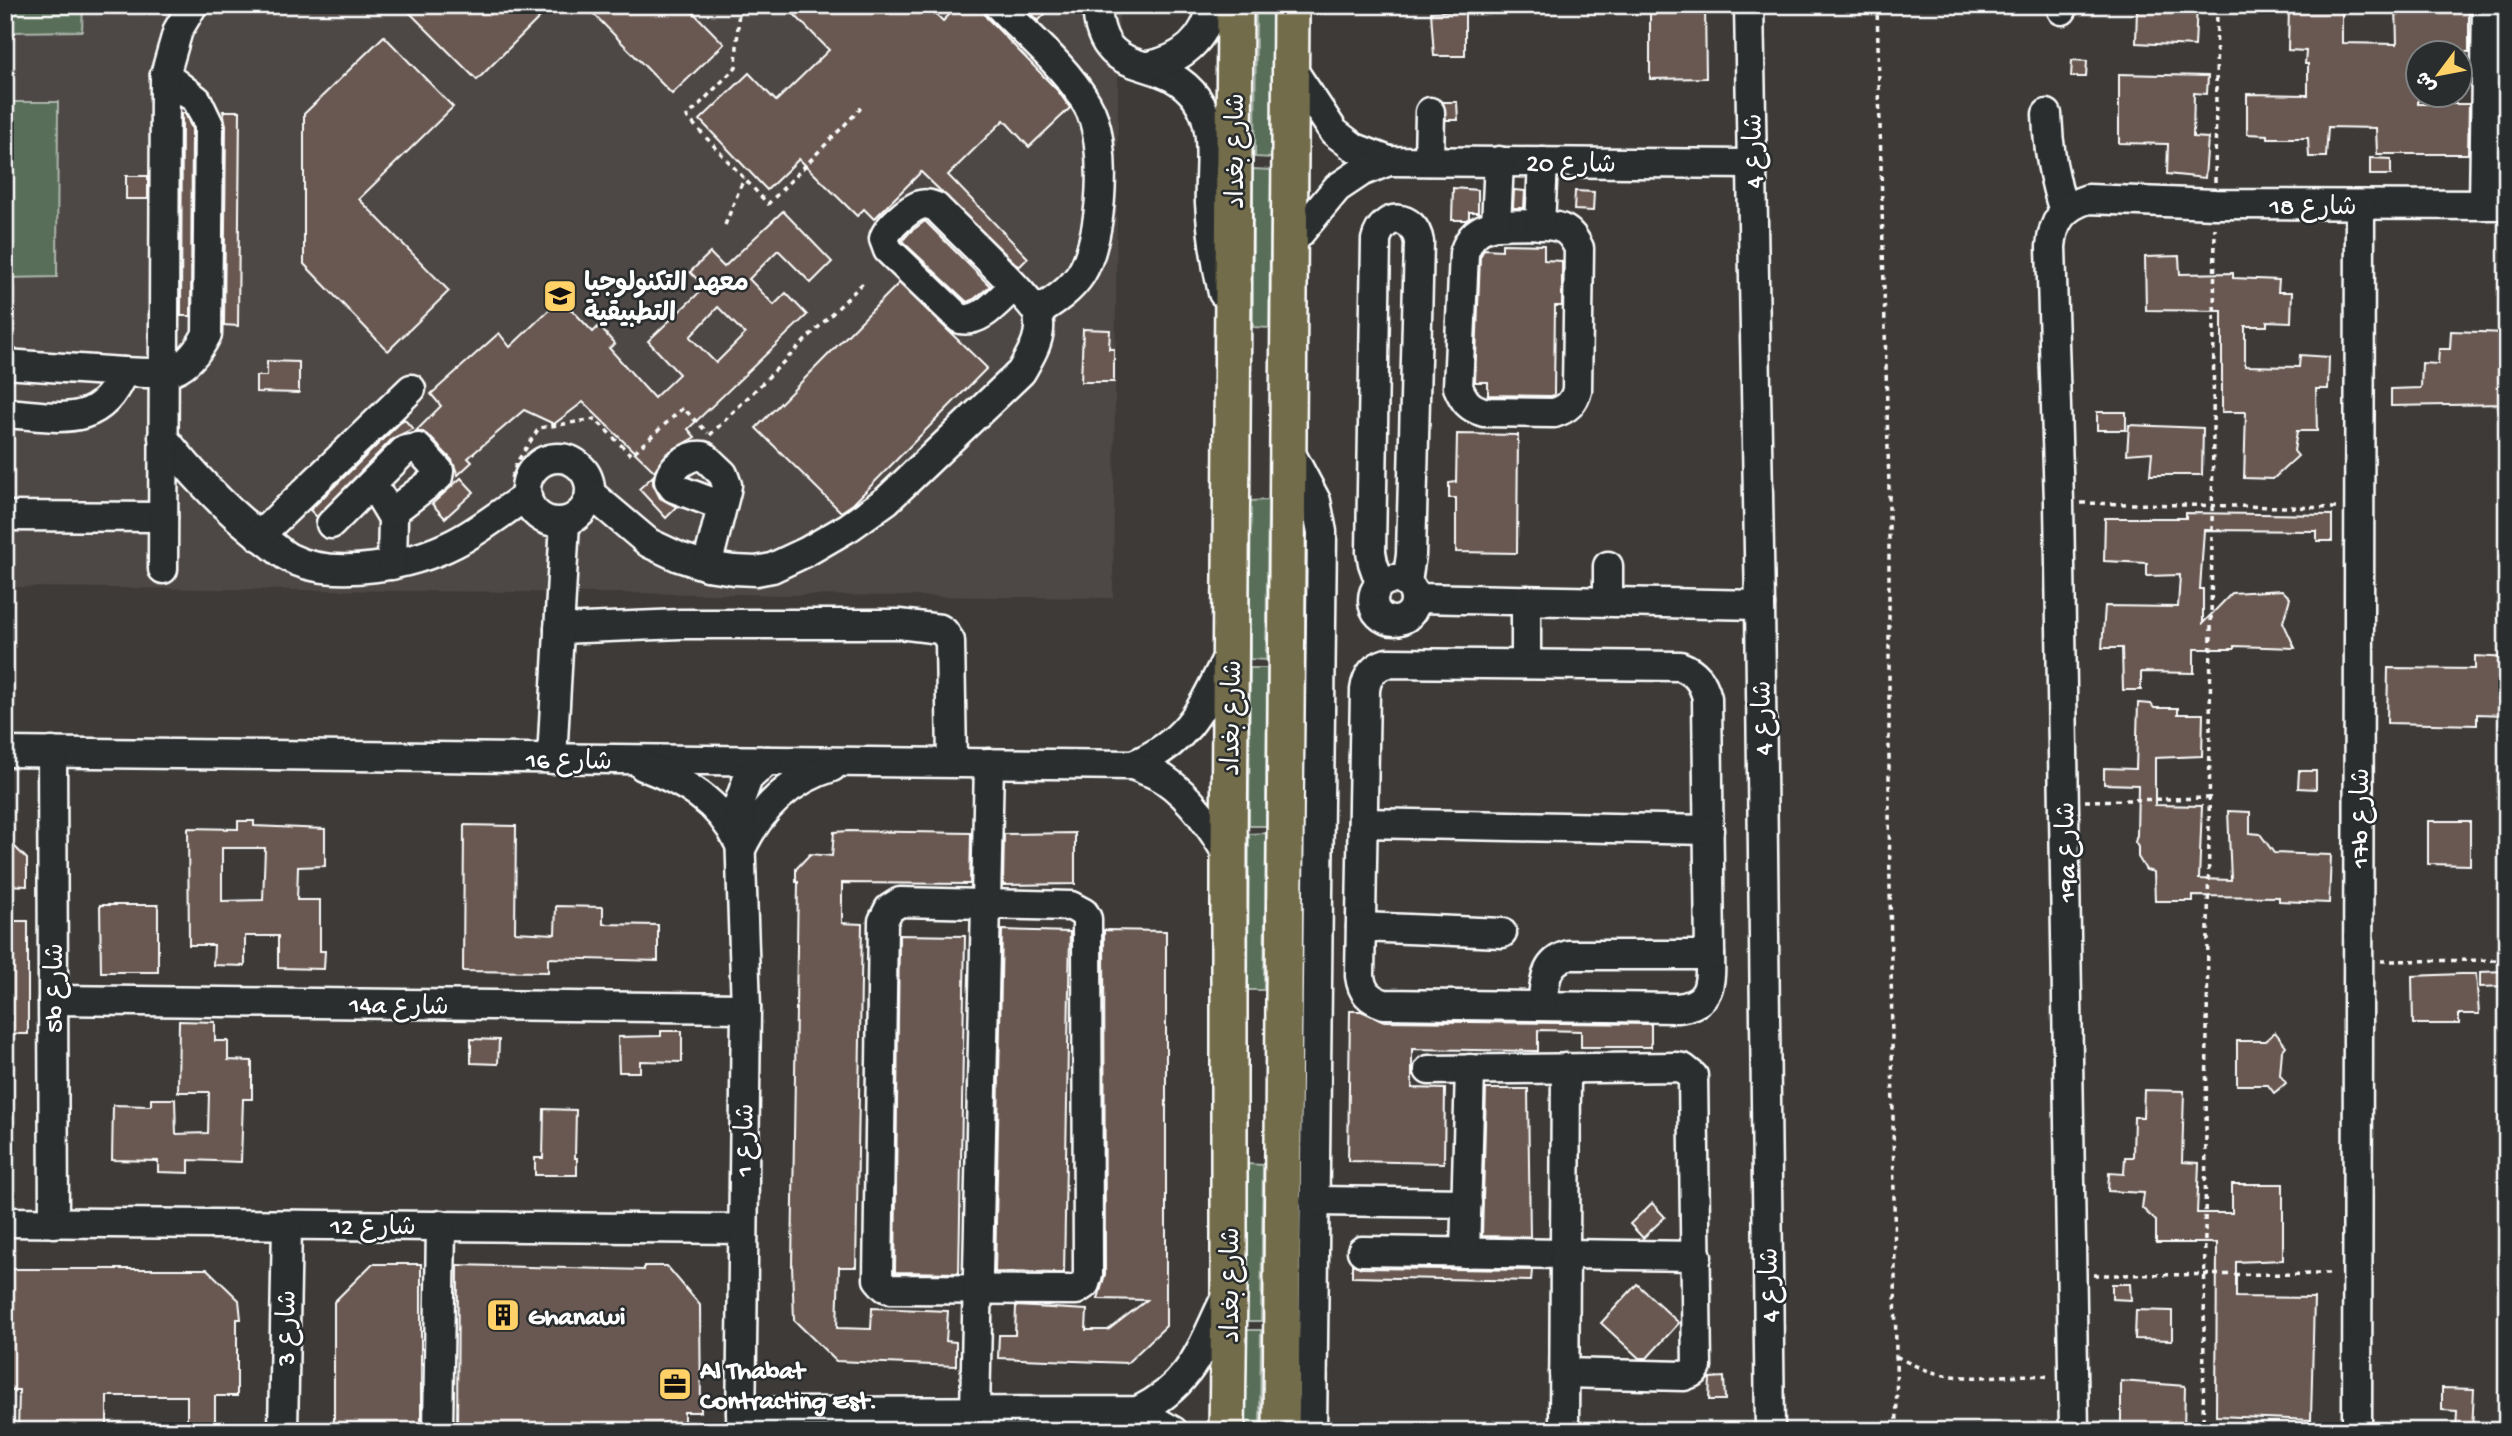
<svg xmlns="http://www.w3.org/2000/svg" width="2512" height="1436" font-family="'Gochi Hand','Playpen Sans Arabic',sans-serif">
<rect width="100%" height="100%" fill="#3d3a38"/>
<filter id="ink" filterUnits="userSpaceOnUse"><feTurbulence type="fractalNoise" baseFrequency=".0143" numOctaves="2"/><feDisplacementMap in="SourceGraphic" scale="14" xChannelSelector="R" yChannelSelector="G"/><feConvolveMatrix kernelMatrix="1 2 1 2 8 2 1 2 1" color-interpolation-filters="sRGB"/></filter>
<g filter="url(#ink)">
<polygon fill="#4e4744" points="5,5 1119,5 1113,598 5,587"/>
<g fill="#586e59" stroke="#acb6ac" stroke-width="2">
<polygon points="10,5 83,5 82,31 10,32"/>
<polygon points="1256,5 1273,5 1272,158 1255,157"/>
<polygon points="5,102 58,102 57,277 5,278"/>
<polygon points="1253,169 1271,170 1269,328 1253,327"/>
<polygon points="1268,500 1266,660 1250,659 1250,501"/>
<polygon points="1250,668 1267,668 1266,826 1249,826"/>
<polygon points="1266,833 1264,990 1248,990 1249,834"/>
<polygon points="1246,1164 1263,1165 1261,1321 1245,1321"/>
<polygon points="1245,1330 1261,1330 1260,1431 1244,1431"/>
</g>
<g fill="#695951" stroke="#fff" stroke-width="2" fill-rule="evenodd">
<polygon points="402,5 552,5 477,80"/>
<polygon points="585,5 686,5 724,44 672,94"/>
<polygon points="785,5 927,5 943,21 959,5 982,5 986,17 1058,91 1070,108 1029,147 1004,120 948,175 1028,258 1019,267 921,172 874,219 864,209 857,216 799,159 767,190 700,120 749,73 776,101 829,50"/>
<polygon points="1022,5 1054,5 1038,21"/>
<polygon points="1650,5 1705,5 1706,78 1650,79"/>
<polygon points="2177,5 2197,5 2195,46 2136,43 2137,7 2177,9"/>
<polygon points="2289,5 2342,5 2342,43 2397,44 2396,5 2469,8 2469,52 2418,52 2418,104 2469,104 2468,154 2377,154 2376,128 2328,127 2326,157 2309,157 2308,138 2268,138 2268,135 2247,134 2247,94 2308,95 2308,64 2305,64 2306,51 2288,50"/>
<polygon points="1465,11 1465,56 1434,56 1431,12"/>
<polygon points="384,36 453,107 359,199 449,291 388,351 304,264 304,114"/>
<polygon points="2072,60 2087,61 2086,77 2071,77"/>
<polygon points="2119,74 2208,76 2207,94 2194,93 2193,137 2208,138 2205,178 2167,174 2168,144 2119,143"/>
<polygon points="1443,102 1457,102 1458,120 1446,120"/>
<polygon points="223,111 240,111 238,326 224,325 226,125"/>
<polygon points="182,113 185,113 192,129 191,316 181,316"/>
<polygon points="2370,158 2391,159 2391,175 2370,175"/>
<rect x="126" y="176" width="22" height="23"/>
<polygon points="1453,188 1478,190 1478,212 1469,212 1469,218 1466,220 1452,220"/>
<polygon points="1514,190 1525,191 1524,208 1513,208"/>
<polygon points="1575,191 1594,192 1593,211 1574,210"/>
<path d="M783 211 832 262 811 283 778 250 749 279 774 305 786 293 807 315 688 429 695 437 667 453 654 471 583 402 554 424 524 410 468 458 472 462 458 475 452 460 430 437 423 432H415L441 406 431 394 499 333 510 347 553 306 572 310 593 332 599 326 615 344 609 348 654 398 679 374 648 341 705 287 690 272 710 253 724 267ZM718 307 745 334 716 363 690 337Z"/>
<polygon points="925,221 990,286 974,299 967,302 902,241 910,232"/>
<polygon points="1502,244 1544,245 1544,260 1562,261 1562,306 1555,306 1554,395 1551,396 1488,395 1488,382 1475,382 1480,257 1484,249 1502,250"/>
<polygon points="2179,256 2180,274 2233,273 2233,278 2279,280 2278,292 2292,292 2291,322 2267,321 2267,326 2245,326 2245,366 2299,367 2300,355 2329,357 2328,389 2316,389 2317,431 2297,431 2294,451 2298,456 2273,479 2244,478 2246,412 2222,412 2222,311 2146,310 2145,257"/>
<polygon points="899,283 987,368 853,504 841,512 756,428"/>
<polygon points="1083,329 1110,330 1109,349 1114,349 1114,382 1081,382"/>
<polygon points="2451,331 2507,333 2505,404 2391,406 2391,389 2421,388 2422,363 2438,364 2439,349 2450,349"/>
<polygon points="267,361 299,362 299,393 256,392 256,376 267,376"/>
<rect x="2097" y="412" width="29" height="18"/>
<polygon points="404,419 413,429 393,438 317,517 310,510"/>
<polygon points="2129,425 2203,428 2202,475 2150,475 2152,452 2127,454"/>
<polygon points="1457,434 1518,435 1517,553 1456,552 1456,498 1449,498 1449,483 1456,482"/>
<polygon points="653,476 653,484 660,498 677,507 666,518 639,489"/>
<polygon points="461,478 474,492 445,518 432,504"/>
<polygon points="2186,513 2332,515 2332,541 2317,541 2317,531 2204,530 2200,589 2203,589 2203,623 2232,593 2282,590 2290,598 2283,622 2295,648 2234,646 2234,649 2194,649 2194,673 2141,672 2141,690 2123,690 2122,648 2102,648 2105,606 2178,607 2180,575 2147,576 2147,563 2104,561 2105,518 2186,518"/>
<polygon points="2475,656 2507,658 2507,715 2477,714 2477,725 2387,723 2388,668 2475,669"/>
<polygon points="2138,703 2151,704 2154,708 2178,708 2178,714 2203,714 2202,756 2155,758 2155,805 2202,806 2199,879 2231,880 2228,811 2250,812 2250,833 2260,834 2274,853 2331,855 2329,903 2279,901 2279,897 2193,896 2193,901 2155,901 2154,872 2146,870 2138,857 2138,847 2135,842 2137,835 2138,785 2104,784 2104,768 2136,769"/>
<polygon points="2299,771 2316,771 2316,789 2298,788"/>
<path d="M238 821H254V826L325 829V866L298 867 297 900H320V951H325L324 969 278 968V936H245V966L213 965 214 945H189L188 828 238 829ZM222 848H265L263 900 222 901Z"/>
<polygon points="2428,821 2470,821 2470,865 2428,864"/>
<polygon points="464,825 516,826 515,932 555,934 556,906 603,907 603,924 658,925 658,961 548,958 548,972 463,971"/>
<polygon points="849,831 971,833 970,884 842,883 842,923 862,924 856,1267 839,1267 837,1328 871,1329 872,1308 948,1311 946,1341 956,1342 956,1366 836,1361 794,1320 792,1265 798,882 796,882 796,869 810,854 832,856 834,832"/>
<polygon points="1075,833 1075,884 1003,885 1004,834"/>
<polygon points="5,837 27,859 27,886 5,885"/>
<polygon points="100,905 158,905 158,972 101,972"/>
<polygon points="9,921 28,921 28,1034 8,1034"/>
<polygon points="1002,930 1070,932 1064,1273 995,1272"/>
<polygon points="1104,930 1166,931 1166,1326 1127,1363 998,1358 999,1335 1015,1335 1016,1306 1087,1310 1086,1330 1108,1330 1147,1300 1098,1299 1105,1274"/>
<polygon points="899,935 965,936 959,1273 895,1272"/>
<polygon points="2505,971 2506,986 2480,987 2480,972"/>
<polygon points="2461,974 2476,974 2479,1014 2459,1014 2459,1024 2413,1024 2412,976"/>
<polygon points="1350,1011 1361,1011 1384,1021 1651,1024 1651,1047 1581,1047 1581,1031 1538,1030 1538,1051 1412,1049 1412,1088 1445,1089 1444,1163 1348,1161"/>
<polygon points="179,1021 215,1022 215,1041 228,1041 228,1060 252,1061 252,1099 243,1099 241,1162 189,1160 189,1173 158,1172 158,1161 112,1160 113,1105 151,1106 151,1099 175,1099 176,1134 208,1133 209,1092 178,1092"/>
<polygon points="661,1031 682,1031 682,1062 640,1061 640,1072 619,1072 618,1037 661,1036"/>
<polygon points="2275,1032 2286,1046 2282,1051 2280,1075 2286,1083 2274,1093 2268,1085 2237,1085 2237,1041 2265,1041"/>
<polygon points="471,1039 499,1040 498,1064 471,1063"/>
<polygon points="1486,1089 1528,1089 1530,1237 1482,1236"/>
<polygon points="2144,1090 2184,1091 2182,1162 2199,1163 2197,1213 2232,1213 2232,1184 2283,1184 2283,1260 2236,1262 2236,1297 2314,1298 2311,1420 2216,1416 2217,1243 2156,1243 2156,1221 2142,1208 2144,1193 2108,1191 2109,1173 2124,1174 2125,1157 2133,1157 2134,1117 2143,1117"/>
<polygon points="544,1109 576,1110 575,1158 577,1158 577,1175 535,1175 535,1158 543,1158"/>
<polygon points="1652,1203 1665,1217 1643,1238 1630,1224"/>
<polygon points="372,1264 421,1264 421,1431 334,1431 334,1302"/>
<polygon points="1352,1264 1362,1268 1532,1270 1531,1281 1352,1277"/>
<polygon points="458,1265 644,1270 644,1266 667,1266 700,1305 701,1412 684,1412 684,1431 618,1431 618,1424 547,1423 547,1431 457,1431"/>
<polygon points="5,1269 207,1269 239,1300 241,1319 237,1319 237,1396 215,1396 215,1431 187,1431 187,1396 107,1396 107,1431 18,1431 19,1390 5,1390"/>
<polygon points="1637,1284 1679,1323 1647,1358 1639,1358 1601,1323"/>
<polygon points="2112,1284 2130,1284 2131,1300 2112,1299"/>
<polygon points="2136,1310 2172,1311 2172,1340 2135,1339"/>
<polygon points="1724,1377 1725,1400 1709,1400 1710,1378"/>
<polygon points="2121,1381 2185,1386 2184,1431 2121,1431"/>
<polygon points="2442,1388 2474,1389 2472,1431 2456,1431 2457,1411 2442,1410"/>
</g>
<g fill="none" stroke-linecap="round" stroke-linejoin="round">
<g stroke="#fff" stroke-width="33">
<g id="minor">
<path d="M998 5C1028 36 1066 67 1087 104 1109 140 1103 239 1081 274 1070 291 1054 301 1037 312"/>
<path d="M1097 5C1100 85 1162 49 1197 99 1218 128 1208 169 1210 203 1212 233 1216 263 1223 293"/>
<polyline points="1749,5 1760,605 1770,1431"/>
<polyline points="2062,5 2062,10"/>
<path d="M1148 66C1181 60 1206 40 1212 5"/>
<polyline points="1290,66 1334,132 1355,148 1389,161 1752,164"/>
<path d="M2047 114C2048 148 2053 178 2064 211"/>
<polyline points="1429,161 1430,112"/>
<polyline points="2484,205 2487,5"/>
<path d="M1496 225C1513 225 1551 221 1565 230 1572 234 1575 241 1579 248L1577 390C1574 403 1567 409 1554 413L1484 412C1469 408 1464 401 1458 387L1464 253C1470 236 1478 228 1496 225Z"/>
<polyline points="1496,225 1499,161"/>
<polyline points="1540,225 1543,162"/>
<polyline points="1289,246 1337,188 1361,172 1389,161"/>
<path d="M5 364 123 372C100 431 57 416 5 413"/>
<path d="M123 372C166 374 185 377 207 334L209 125 197 100 165 75"/>
<path d="M163 437C194 476 228 513 268 542 275 547 282 554 290 558 335 581 412 565 455 543 480 530 503 511 527 496"/>
<polyline points="1288,448 1316,501 1322,532 1312,1431"/>
<circle cx="558" cy="490" r="32"/>
<path d="M591 494 649 543 679 557 707 566 734 570 756 571 772 568 806 552 849 527 887 500 1021 372C1031 354 1043 337 1038 316 1035 302 952 224 936 207 931 205 926 203 920 205 909 209 886 228 884 239L888 250 960 319C982 323 999 299 1014 286"/>
<polyline points="381,498 393,518 392,565"/>
<polyline points="5,516 163,517"/>
<polyline points="331,524 405,450 418,448 439,471 438,477 391,513"/>
<polyline points="259,536 411,389"/>
<path d="M707 566 726 491 727 485 723 474 704 456C690 454 671 466 669 481L674 488 722 506"/>
<polyline points="163,569 165,75 178,30 193,5"/>
<circle cx="1394" cy="600" r="21"/>
<path d="M1380 583 1373 563 1371 552 1376 240C1383 212 1414 213 1419 242L1411 555 1407 582"/>
<polyline points="1416,598 1760,605"/>
<polyline points="1526,600 1526,664"/>
<polyline points="1608,601 1608,566"/>
<polyline points="559,629 681,624 899,624 940,629 944,632 950,641 952,761"/>
<path d="M1387 663 1680 666C1696 672 1703 682 1707 698L1710 955C1711 983 1711 1005 1677 1008L1384 1004C1369 999 1362 992 1360 976L1365 690C1367 675 1374 667 1387 663Z"/>
<path d="M5 752 1133 765C1192 740 1203 705 1230 652"/>
<polyline points="52,752 54,1223"/>
<polyline points="552,759 565,522"/>
<path d="M1133 765C1143 770 1155 773 1164 779 1192 798 1212 828 1229 857"/>
<path d="M643 766C685 782 719 801 739 843"/>
<polyline points="1363,823 1709,830"/>
<path d="M741 849C760 809 789 780 832 767"/>
<polygon points="900,902 1071,906 1084,913 1087,919 1088,1274 1085,1284 1076,1290 891,1289 885,1287 878,1279 883,921 889,909"/>
<polyline points="1361,927 1502,933"/>
<polyline points="53,1000 746,1008"/>
<path d="M1542 1006C1545 984 1543 963 1568 955H1710"/>
<polyline points="1429,1070 1677,1067 1683,1068 1693,1076 1697,1367 1694,1372 1684,1376 1564,1373"/>
<polyline points="1314,1201 1467,1203"/>
<polyline points="5,1222 742,1229"/>
<polyline points="1362,1251 1697,1256"/>
<polyline points="1465,1253 1470,1069"/>
<polyline points="1138,1411 1173,1431"/>
<path d="M741 1412 1138 1411C1195 1383 1201 1346 1228 1293"/>
<polyline points="975,1412 989,763"/>
<polyline points="283,1431 287,1225"/>
<polyline points="438,1431 441,1225"/>
<polyline points="741,1431 746,1008 739,803 748,778 767,761"/>
<polyline points="1564,1431 1566,1068"/>
<path d="M2074 1431 2059 502 2051 247C2053 222 2062 207 2088 199L2215 204 2507 205"/>
<polyline points="2357,1431 2360,205"/>
</g>
</g>
<g stroke="#fff" stroke-width="40">
<g id="major">
<polyline points="1227,1431 1229,1291 1229,857 1235,5"/>
<polyline points="1281,1431 1291,5"/>
</g>
</g>
<g stroke="#fff" stroke-width="3.5" stroke-dasharray="5 5" stroke-linecap="butt">
<polyline points="739,5 736,67 687,117 768,204 861,108"/>
<polyline points="1877,5 1889,488 1889,808 1897,1431"/>
<polyline points="2215,182 2217,5"/>
<polyline points="725,225 744,178"/>
<polyline points="710,435 866,280"/>
<polyline points="511,478 517,462 539,428 595,419 631,455 683,408 708,433"/>
<polyline points="2081,503 2336,508"/>
<polyline points="2085,801 2209,798"/>
<polyline points="2381,961 2507,960"/>
<polyline points="2094,1275 2334,1274"/>
<path d="M1896 1356C1914 1366 1932 1374 1953 1376 1985 1380 2017 1372 2050 1377"/>
<polyline points="2203,1431 2215,228"/>
</g>
<use href="#minor" stroke="#2a2d2e" stroke-width="28"/>
<use href="#major" stroke="#726c4b" stroke-width="35"/>
</g>
</g>
<defs>
<g id="university-square" transform="scale(1.75)"><rect x="-9" y="-9" width="18" height="18" rx="4" fill="#ffd166" stroke="#2a2d2e"/><path d="M0-5L7-2L0 1L-7-2ZM-4 1L0 2.5L4 1V4Q0 6-4 4Z" fill="#111"/></g>
<g id="building-square" transform="scale(1.75)"><rect x="-9" y="-9" width="18" height="18" rx="4" fill="#ffd166" stroke="#2a2d2e"/><path d="M-4-6H4V6H1V3H-1V6H-4ZM-2.5-4.3h1.7v1.8h-1.7ZM.8-4.3h1.7v1.8H.8ZM-2.5-1h1.7V.8h-1.7ZM.8-1h1.7V.8H.8Z" fill="#111"/></g>
<g id="office-square" transform="scale(1.75)"><rect x="-9" y="-9" width="18" height="18" rx="4" fill="#ffd166" stroke="#2a2d2e"/><path d="M-6-3h4V-5.5h4V-3h4V5H-6ZM-1-4.5V-3h2v-1.5ZM-6 0V1H6V0Z" fill="#111"/></g>
</defs>
<g fill-rule="evenodd">
<use href="#university-square" x="560" y="296"/>
<use href="#building-square" x="503" y="1315"/>
<use href="#office-square" x="675" y="1384"/>
</g>
<g text-anchor="middle" stroke-width="5" stroke-linejoin="round" paint-order="stroke">
<g font-size="26" fill="#fff" stroke="#2a2d2e">
<text transform="translate(1234 151) rotate(-90)" y="9">شارع بغداد</text>
<text transform="translate(1752 151) rotate(-91)" y="9">شارع 4</text>
<text transform="translate(1571 162) rotate(1)" y="9">شارع 20</text>
<text x="2313" y="214">شارع 18</text>
<text transform="translate(1230 718) rotate(-89)" y="9">شارع بغداد</text>
<text transform="translate(1761 718) rotate(-91)" y="9">شارع 4</text>
<text transform="translate(569 759) rotate(1)" y="9">شارع 16</text>
<text transform="translate(2359 818) rotate(-90)" y="9">17b شارع</text>
<text transform="translate(2065 852) rotate(-91)" y="9">19a شارع</text>
<text transform="translate(53 988) rotate(-90)" y="9">5b شارع</text>
<text transform="translate(399 1004) rotate(1)" y="9">14a شارع</text>
<text transform="translate(743 1140) rotate(-89)" y="9">شارع 1</text>
<text x="373" y="1234">شارع 12</text>
<text transform="translate(1229 1285) rotate(-90)" y="9">شارع بغداد</text>
<text transform="translate(1768 1285) rotate(-91)" y="9">شارع 4</text>
<text transform="translate(285 1328) rotate(-89)" y="9">شارع 3</text>
</g>
<g font-size="26" font-weight="bold" fill="#fff" stroke="#2a2d2e" text-anchor="start">
<text x="584" y="290">معهد التكنولوجيا<tspan x="584" dy="30">التطبيقية</tspan></text>
<text x="528" y="1324">Ghanawi</text>
<text x="700" y="1378">Al Thabat<tspan x="700" dy="30">Contracting Est.</tspan></text>
</g>
</g>
<rect width="2512" height="1436" fill="none" stroke="#2a2d2e" stroke-width="28"/>
<rect x="14" y="14" width="2484" height="1408" fill="none" stroke="#fff" stroke-width="2.5" filter="url(#ink)"/>
<g transform="translate(2439 74) rotate(238)"><circle r="33" fill="#2a2d2e" stroke="#7f8182" stroke-width="2"/>
<path d="M0-5L12 26L0 18L-12 26Z" fill="#ffd166"/>
<text y="-10" font-size="19" font-weight="bold" text-anchor="middle" fill="#ffffff">ش</text>
</g>
</svg>
